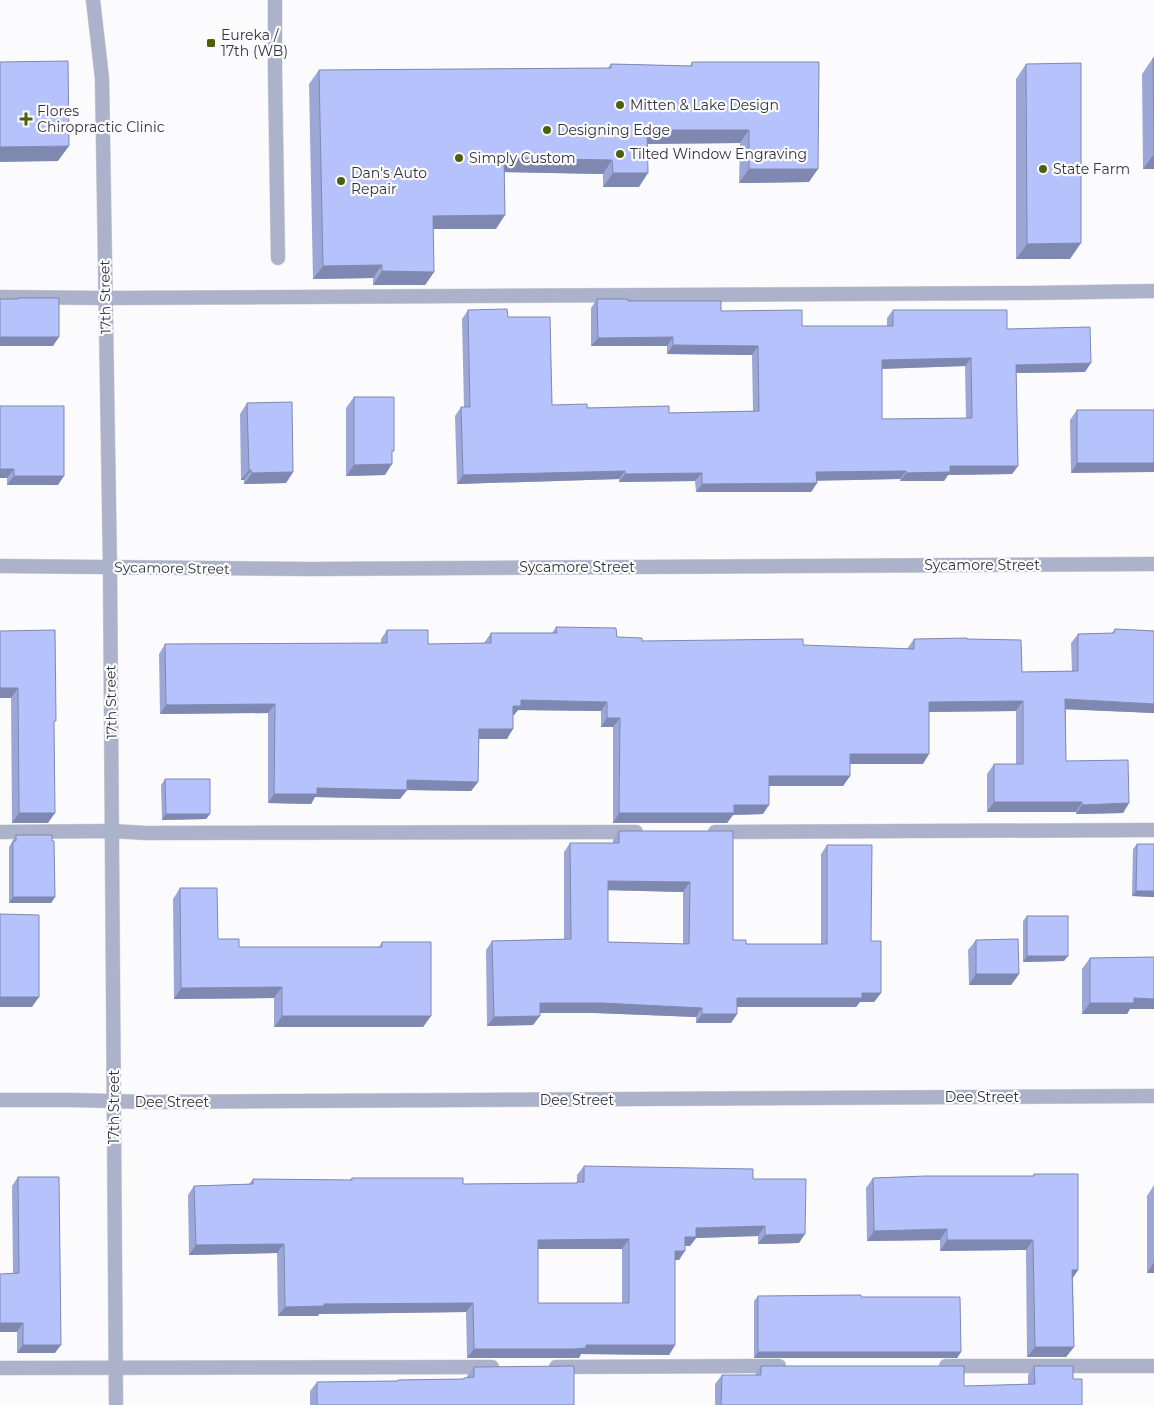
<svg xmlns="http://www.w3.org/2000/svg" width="1154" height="1405" font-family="Montserrat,sans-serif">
<rect width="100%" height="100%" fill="#fbfbfe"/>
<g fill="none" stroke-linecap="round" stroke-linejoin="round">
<g stroke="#d7d7db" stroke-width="15">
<g id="service">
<polyline points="275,0 275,72 278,258"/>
<polyline points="0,297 105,298 1030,293 1154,291"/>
<polyline points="0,832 112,831 146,833 636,832"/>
<polyline points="715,832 1154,830"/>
<polyline points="946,1366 1154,1366"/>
<polyline points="556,1367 779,1366"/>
<polyline points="0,1368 492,1367"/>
</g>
</g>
<g stroke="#d7d7db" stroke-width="15">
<g id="minor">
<polyline points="93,0 102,78 110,567 116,1405"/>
<polyline points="0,566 311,569 1154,564"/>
<polyline points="0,1100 71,1100 149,1102 1154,1096"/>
</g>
</g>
<use href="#service" stroke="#abb2ca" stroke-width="14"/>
<use href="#minor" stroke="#abb2ca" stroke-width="14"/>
</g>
<g fill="#9ca7d8" fill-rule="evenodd">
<polygon points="1153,58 1154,169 1143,169 1142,74"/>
<polygon points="692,62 809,182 739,183 740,143 648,144 639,187 603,187 603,174 505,172 496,229 433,229 434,272 425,285 373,285 373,278 313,279 309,84 319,70 608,68 611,64 690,66"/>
<polygon points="1026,64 1070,259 1016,259 1016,79"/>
<path d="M597 299 628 301 721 311 802 326H887V318L893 310 1007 329 1085 372 1016 373 1018 466 1012 474 948 475 944 481H900V479L817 480V483L811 492H696L695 481 619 482V479L457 484 455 416 461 407H464L462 319 468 310 508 317 552 405 669 413 753 411 752 355 667 354V346H591V308ZM965 366 966 418 882 419V369Z"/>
<polygon points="354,397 392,454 385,475 346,476 346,408"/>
<polygon points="247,403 293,472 286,483 244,484 244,480 241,480 240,414"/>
<polygon points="0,406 58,485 7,485 7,478 0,478"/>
<polygon points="1077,410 1154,410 1071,473 1070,420"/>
<polygon points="556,627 642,641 907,649 914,639 967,639 1022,672 1072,671 1071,643 1078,634 1112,633 1115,629 1154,631 1154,713 1066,709 1066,761 1129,803 1123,813 1076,814 1076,812 987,812 987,774 994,764 1016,764 1016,711 929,712 923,764 850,764 850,776 843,786 769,786 763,814 733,815 727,823 613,823 613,727 601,727 601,711 518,710 514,715 513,715 507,739 479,739 478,782 471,791 407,790 400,799 315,797 311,804 268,803 268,713 160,714 159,654 165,644 381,643 381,639 387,630 428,644 484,643 491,633 552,633"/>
<polygon points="0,631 54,724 48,823 12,823 11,698"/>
<polygon points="165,779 210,814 206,819 162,820 161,785"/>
<path d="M619 831H733V940L746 944H821V854L827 845 871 941 881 993 874 1002H860L856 1007H737V1014L731 1023H696V1017L595 1013H540L533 1025 487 1026 486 950 492 941 564 939V852L570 843H613V840ZM608 890 683 892V944L608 942Z"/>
<polygon points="16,835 52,841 55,897 51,903 9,903 9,847"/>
<polygon points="1137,844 1154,897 1132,896 1133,849"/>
<polygon points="180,888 218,939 239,947 379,947 382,942 431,1016 423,1027 274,1027 274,998 174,999 173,899"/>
<polygon points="1027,916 1064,961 1023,962 1023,921"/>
<polygon points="976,940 1019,974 1011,985 969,985 968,950"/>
<polygon points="1154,957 1154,1009 1130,1009 1127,1014 1082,1014 1082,969 1090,958"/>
<path d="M584 1166 753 1179 799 1243 758 1244V1236L696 1238 690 1246H685L679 1260H675V1345L669 1355 581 1354 579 1358H467L466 1312 319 1314 318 1316H278L277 1253 189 1255 188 1195 194 1186 249 1184 253 1179 350 1180 352 1178 463 1184 576 1183 577 1182V1175ZM538 1249H622V1303H538Z"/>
<polygon points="1034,1174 1078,1270 1073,1278 1074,1347 1066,1357 1027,1357 1026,1250 940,1251 940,1240 867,1241 866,1188 873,1178 1033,1176"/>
<polygon points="18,1177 55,1353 17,1353 17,1332 13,1273 12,1186"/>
<polygon points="1154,1185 1154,1273 1147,1273 1147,1196"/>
<polygon points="758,1296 861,1297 961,1352 957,1358 754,1358 754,1301"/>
<polygon points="761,1366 964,1386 1028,1385 1028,1375 1034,1366 1073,1379 1082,1405 715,1405 715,1384 722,1375 755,1375"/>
<polygon points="474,1367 574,1405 310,1405 310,1391 317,1382 397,1381 398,1380 463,1379 464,1378 467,1378 467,1376"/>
</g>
<g fill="#7f88b0">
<polygon points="647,130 749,130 740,143 638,144"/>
<polygon points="69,146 58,161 0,162 0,147"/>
<polygon points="1154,154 1154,169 1143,169"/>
<polygon points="504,158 612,160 603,174 495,172"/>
<polygon points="749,169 818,169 809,182 739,183"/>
<polygon points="613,173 648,173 639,187 603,187"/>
<polygon points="505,215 496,229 423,229 433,216"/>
<polygon points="1081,243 1070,259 1016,259 1027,244"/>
<polygon points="382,265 373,278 313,279 323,266"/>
<polygon points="382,271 434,272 425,285 373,285"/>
<polygon points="0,337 59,337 53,346 0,346"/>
<polygon points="673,337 667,346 591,346 598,338"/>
<polygon points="673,345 758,346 752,355 667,354"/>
<polygon points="971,358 965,366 875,369 882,360"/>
<polygon points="1091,363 1085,372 1010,373 1016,365"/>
<polygon points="1077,463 1154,463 1154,472 1071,473"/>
<polygon points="392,464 385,475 346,476 354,465"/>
<polygon points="950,466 1018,466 1012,474 948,475 944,481 900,481 906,473"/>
<polygon points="0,469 14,469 7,478 0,478"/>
<polygon points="249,470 251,470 244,480 241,480"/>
<polygon points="625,471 619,479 457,484 463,475"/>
<polygon points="906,471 900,479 810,481 816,472"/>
<polygon points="293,472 286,483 244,484 252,473"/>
<polygon points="702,473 695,481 619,482 625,474"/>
<polygon points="14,476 64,476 58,485 7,485"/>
<polygon points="817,483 811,492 696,492 702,484"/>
<polygon points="0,688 18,688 11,698 0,698"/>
<polygon points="1065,699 1154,704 1154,713 1059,709"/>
<polygon points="521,700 607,702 601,711 518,710 514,715 507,716 513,706"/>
<polygon points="1023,701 1016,711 923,712 929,702"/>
<polygon points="275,704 268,713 160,714 166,705"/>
<polygon points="607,718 620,718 613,727 601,727"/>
<polygon points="479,729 513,729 507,739 472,739"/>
<polygon points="850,754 929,754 923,764 844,764"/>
<polygon points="769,776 850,776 843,786 762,786"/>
<polygon points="407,780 478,782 471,791 407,790 400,799 315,797 311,804 268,803 274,794 317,788"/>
<polygon points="994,802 1082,802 1076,812 987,812"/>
<polygon points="1129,803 1123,813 1076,814 1082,805"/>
<polygon points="734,805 769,805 763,814 733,815 727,823 613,823 619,813"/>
<polygon points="19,813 55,813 48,823 12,823"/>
<polygon points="166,814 210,814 206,819 162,820"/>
<polygon points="608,881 690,882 683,892 601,890"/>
<polygon points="1136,891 1154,891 1154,897 1132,896"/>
<polygon points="13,897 55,897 51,903 9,903"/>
<polygon points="1027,956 1068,956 1064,961 1023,962"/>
<polygon points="976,974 1019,974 1011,985 969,985"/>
<polygon points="282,987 274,998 174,999 181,988"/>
<polygon points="862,993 881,993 874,1002 860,1002 856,1007 730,1007 737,998"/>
<polygon points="0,997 39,997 32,1007 0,1007"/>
<polygon points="1134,998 1154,999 1154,1009 1130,1009 1127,1014 1082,1014 1090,1003"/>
<polygon points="540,1003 601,1003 702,1008 696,1017 595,1013 533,1013"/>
<polygon points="702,1014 737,1014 731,1023 696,1023"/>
<polygon points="282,1016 431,1016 423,1027 274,1027"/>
<polygon points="540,1016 533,1025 487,1026 494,1017"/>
<polygon points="765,1226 758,1236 696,1238 690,1246 678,1246 685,1237 696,1228"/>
<polygon points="947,1229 940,1240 867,1241 874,1231"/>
<polygon points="805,1234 799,1243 758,1244 765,1235"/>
<polygon points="629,1239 622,1249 532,1249 538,1240"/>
<polygon points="947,1240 1033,1240 1026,1250 940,1251"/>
<polygon points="284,1244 277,1253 189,1255 196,1245"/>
<polygon points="675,1251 685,1251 679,1260 669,1260"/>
<polygon points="1154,1262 1154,1273 1147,1273"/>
<polygon points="1072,1270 1078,1270 1071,1280"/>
<polygon points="473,1303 466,1312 319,1314 318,1316 278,1316 285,1307 324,1304"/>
<polygon points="0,1323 23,1323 17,1332 0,1332"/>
<polygon points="23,1345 61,1345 55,1353 17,1353"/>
<polygon points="586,1345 675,1345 669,1355 581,1354 579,1358 467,1358 474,1349"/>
<polygon points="1035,1347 1074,1347 1066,1357 1027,1357"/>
<polygon points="758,1352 961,1352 957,1358 754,1358"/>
</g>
<g fill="#b5c2fb" stroke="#7f88b0" fill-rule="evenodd">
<polygon points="1153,58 1154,58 1154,154"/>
<polygon points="68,61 69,146 0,147 0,62"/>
<polygon points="692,62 819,62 818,169 749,169 749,130 647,130 648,173 613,173 612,160 504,158 505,215 433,216 434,272 382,271 382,265 323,266 319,70 611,68 611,64 692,66"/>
<polygon points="1081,63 1081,243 1027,244 1026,64"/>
<polygon points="18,298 59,298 59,337 0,337 0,299 18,299"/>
<path d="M597 299H628V301H721V311L802 310V326H893V310H1007V329L1090 327 1091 363 1016 365 1018 466H950V472L906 473V471L816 472 817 483 702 484V473L625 474V471L463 475 461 407H470L468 310 507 309 508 317H550L552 405 587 404V408L669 406V413L759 411 758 346 673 345V337L598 338ZM971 358 972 418 882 419V360Z"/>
<polygon points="354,397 394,397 394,451 392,451 392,464 354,465"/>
<polygon points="292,402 293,472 252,473 251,470 249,470 247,403"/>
<polygon points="0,406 64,406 64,476 14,476 14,469 0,469"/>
<rect x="1077" y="410" width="77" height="53"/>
<polygon points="556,627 616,628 617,637 642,638 642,641 803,639 803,645 914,649 914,639 967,638 967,639 1021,640 1022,672 1078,671 1078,634 1114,633 1115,629 1154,631 1154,704 1065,699 1066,761 1128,760 1129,803 1082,805 1082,802 994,802 994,764 1023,764 1023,701 929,702 929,754 850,754 850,776 769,776 769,805 734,805 734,813 619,813 620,718 607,718 607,702 521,700 521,706 513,706 513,729 479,729 478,782 407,780 407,790 317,788 317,794 274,794 275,704 166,705 165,644 387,643 387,630 428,630 428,644 491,643 491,633 557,633"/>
<polygon points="55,630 56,721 54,721 55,813 19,813 18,688 0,688 0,631"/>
<polygon points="165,779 210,779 210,814 166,814"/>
<path d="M619 831H733V940H746V944H827V845H872L871 941H881V993H862V998H737V1014H702V1008L601 1003H540V1016L494 1017 492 941 571 939 570 843H619ZM608 881 690 882 689 944 608 942Z"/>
<polygon points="16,835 52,835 52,841 54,841 55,897 13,897 13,841 16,841"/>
<polygon points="1137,844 1154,844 1154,891 1136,891"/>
<polygon points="180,888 217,888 218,939 239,939 239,947 382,947 382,942 431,942 431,1016 282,1016 282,987 181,988"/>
<polygon points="0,914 39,915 39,997 0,997"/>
<rect x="1027" y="916" width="41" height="40"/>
<polygon points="1018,939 1019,974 976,974 976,940"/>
<polygon points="1154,957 1154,999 1134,998 1134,1003 1090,1003 1090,958"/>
<path d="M584 1166 753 1169V1179H806L805 1234 765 1235V1226L696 1228V1237H685V1251H675V1345H586V1348L573 1349H474L473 1303 324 1304V1306L285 1307 284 1244 196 1245 194 1186 253 1184V1179L352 1180V1178H463V1184L577 1183V1182H584ZM629 1239V1303H538V1240Z"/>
<polygon points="1034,1174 1078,1174 1078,1270 1072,1270 1074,1347 1035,1347 1033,1240 947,1240 947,1229 874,1231 873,1178 926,1176 1034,1176"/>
<polygon points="18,1177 59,1177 61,1345 23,1345 23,1323 0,1323 0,1274 19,1273"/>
<polygon points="861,1295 861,1297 960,1297 961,1352 758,1352 758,1296"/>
<polygon points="574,1366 574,1405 317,1405 317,1382 398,1381 398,1380 464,1379 464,1378 474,1377 474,1367"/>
<polygon points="761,1366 964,1366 964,1386 1035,1384 1034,1366 1073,1366 1073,1379 1082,1379 1082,1405 721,1405 722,1375 761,1375"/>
</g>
<g fill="#4c610d" stroke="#fbfbfe" stroke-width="2">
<rect x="206" y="38" width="10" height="10" rx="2.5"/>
<circle cx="620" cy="105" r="5"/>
<path d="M23.5 111.5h5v5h5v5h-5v5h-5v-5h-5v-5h5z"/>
<circle cx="547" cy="130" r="5"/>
<circle cx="620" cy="154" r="5"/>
<circle cx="459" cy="158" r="5"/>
<circle cx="1043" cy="169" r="5"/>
<circle cx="341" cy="181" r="5"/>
</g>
<g text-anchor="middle" stroke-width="4.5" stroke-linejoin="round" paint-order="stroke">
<g font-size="14" fill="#333439" stroke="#fbfbfe" text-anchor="start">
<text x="221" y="40">Eureka /<tspan x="221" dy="16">17th (WB)</tspan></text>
<text x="630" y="110">Mitten &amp; Lake Design</text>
<text x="37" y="116">Flores<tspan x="37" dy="16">Chiropractic Clinic</tspan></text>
<text x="557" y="135">Designing Edge</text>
<text x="630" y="159">Tilted Window Engraving</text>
<text x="469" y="163">Simply Custom</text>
<text x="1053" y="174">State Farm</text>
<text x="351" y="178">Dan's Auto<tspan x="351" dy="16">Repair</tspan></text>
</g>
<g font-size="14" fill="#333439" stroke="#fbfbfe">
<text transform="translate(105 297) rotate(-91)" y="5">17th Street</text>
<text x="982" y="570">Sycamore Street</text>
<text x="577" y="572">Sycamore Street</text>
<text transform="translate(172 568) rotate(1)" y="5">Sycamore Street</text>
<text transform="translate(111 702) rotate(-91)" y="5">17th Street</text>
<text x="982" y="1102">Dee Street</text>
<text x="577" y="1105">Dee Street</text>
<text x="172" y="1107">Dee Street</text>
<text transform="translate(114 1107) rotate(-90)" y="5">17th Street</text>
</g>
</g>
</svg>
